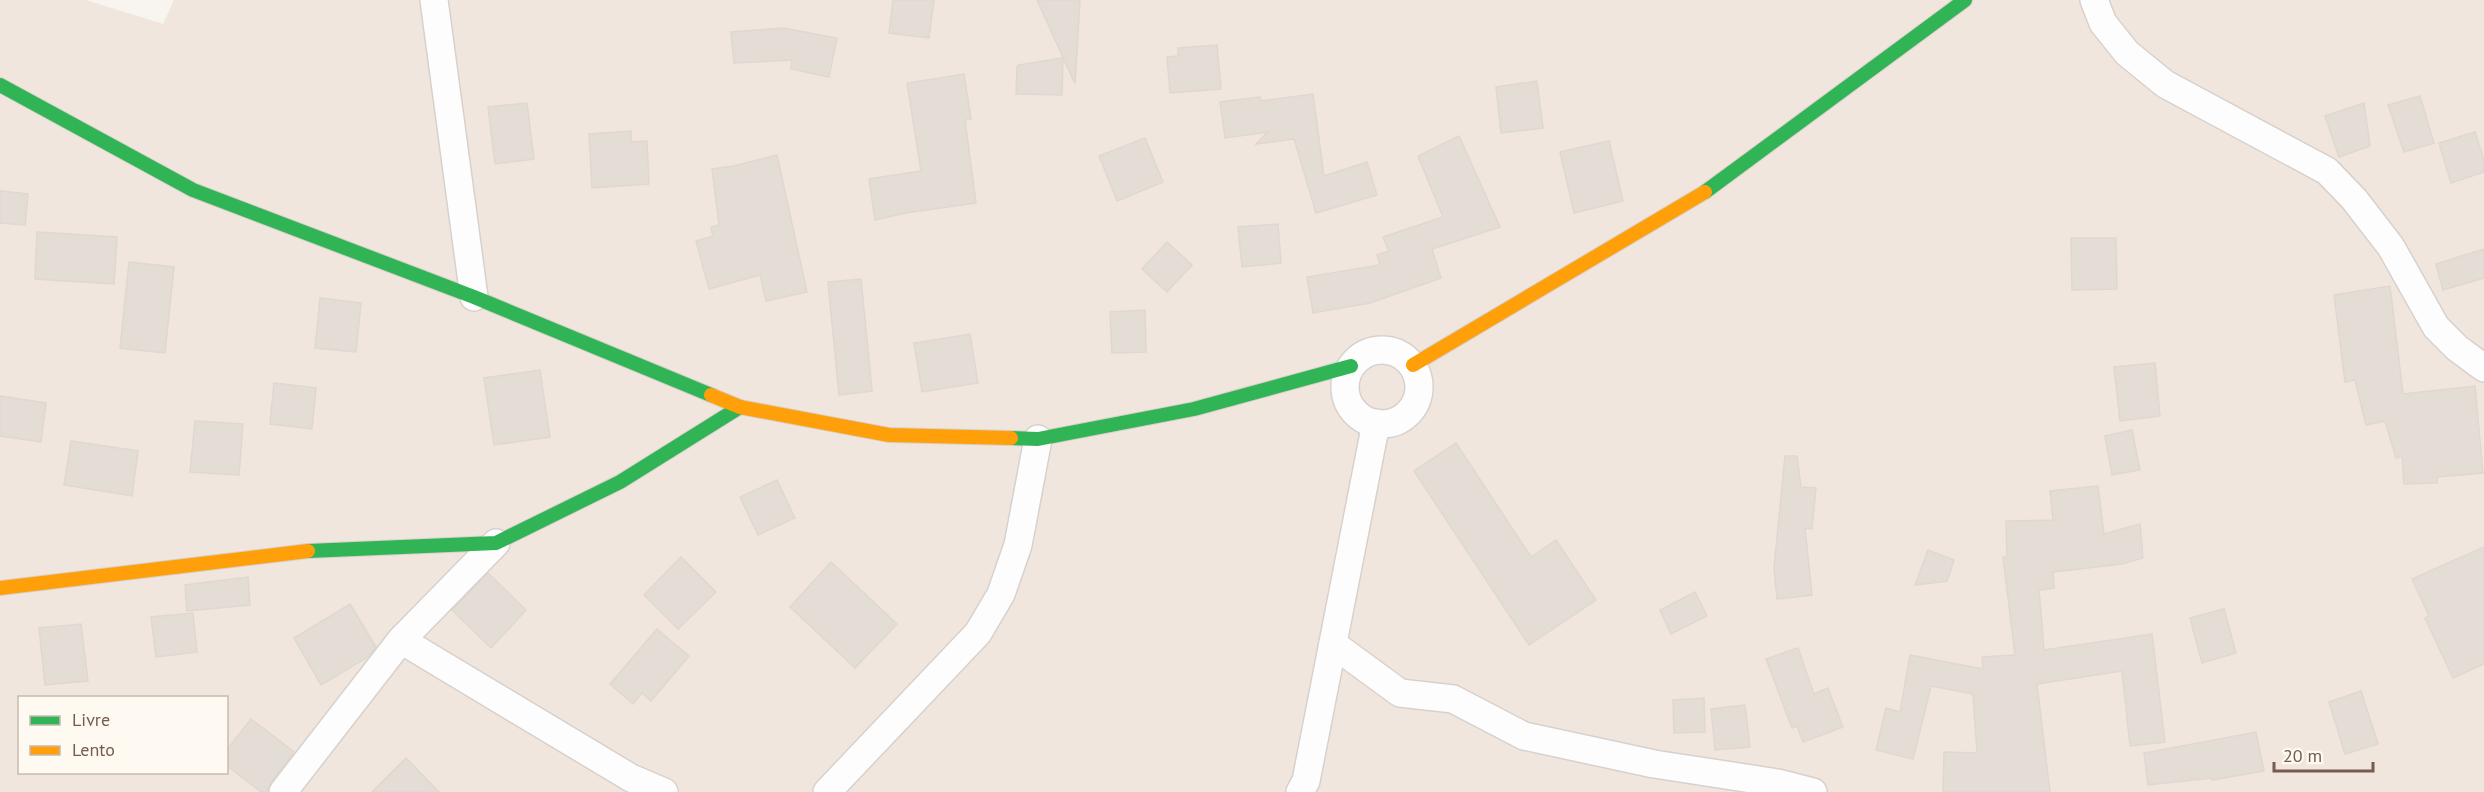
<svg xmlns="http://www.w3.org/2000/svg" width="2484" height="792" font-family="'PT Sans',sans-serif">
<rect width="100%" height="100%" fill="#f8f4ef"/>
<path fill="#f0e6dd" fill-rule="evenodd" d="M0 0H86L163 24 174 0H2484V792H0ZM20 698H226V772H20Z"/>
<g fill="#e4ddd6" stroke="#e0d7d1" stroke-width="1.5">
<polygon points="893,0 934,0 929,38 889,33"/>
<polygon points="1037,0 1080,0 1075,84"/>
<polygon points="783,28 837,38 829,77 791,69 792,60 734,63 731,32"/>
<polygon points="1217,45 1221,89 1170,93 1167,57 1178,56 1178,48"/>
<polygon points="1063,58 1062,95 1016,94 1017,67 1019,65"/>
<polygon points="964,74 971,119 965,120 976,203 905,213 875,220 869,179 921,171 907,83"/>
<polygon points="1537,81 1543,128 1501,133 1496,87"/>
<polygon points="1313,94 1324,176 1367,162 1377,195 1316,213 1294,139 1256,144 1268,132 1225,138 1220,102 1260,97 1261,101"/>
<polygon points="2420,96 2434,143 2404,152 2388,105"/>
<polygon points="527,103 534,159 495,164 488,107"/>
<polygon points="2364,103 2370,146 2339,157 2325,116"/>
<polygon points="631,131 631,142 647,141 649,184 592,188 589,134"/>
<polygon points="2475,132 2484,160 2484,172 2451,183 2439,143"/>
<polygon points="1459,136 1500,227 1432,249 1441,278 1370,303 1313,313 1307,277 1380,265 1377,255 1389,251 1383,237 1443,217 1418,156"/>
<polygon points="1145,138 1163,182 1117,201 1099,156"/>
<polygon points="1609,141 1623,201 1574,213 1560,152"/>
<polygon points="777,155 807,292 766,301 760,275 709,289 696,241 713,236 711,227 719,225 712,169 734,166"/>
<polygon points="0,191 28,194 25,225 0,223"/>
<polygon points="1278,224 1281,263 1242,267 1238,227"/>
<polygon points="37,232 117,237 114,284 35,279"/>
<polygon points="2071,238 2116,238 2117,289 2072,290"/>
<polygon points="1167,242 1192,265 1167,292 1142,269"/>
<polygon points="2484,249 2484,278 2443,290 2436,264"/>
<polygon points="129,262 174,267 165,353 120,348"/>
<polygon points="861,279 872,391 839,395 828,282"/>
<polygon points="2390,286 2403,394 2475,386 2483,473 2437,477 2437,483 2404,484 2402,456 2396,458 2385,421 2366,425 2355,380 2345,382 2334,295"/>
<polygon points="320,298 361,303 356,352 315,348"/>
<polygon points="1145,310 1146,352 1112,353 1110,312"/>
<polygon points="970,334 978,383 922,392 914,343"/>
<polygon points="2155,363 2160,416 2120,421 2114,367"/>
<polygon points="540,370 550,437 494,445 484,378"/>
<polygon points="274,383 316,388 312,429 270,424"/>
<polygon points="0,396 46,403 41,442 0,436"/>
<polygon points="195,421 243,424 239,475 190,472"/>
<polygon points="2132,430 2140,470 2112,475 2105,436"/>
<polygon points="71,441 138,451 132,496 64,485"/>
<polygon points="1456,443 1531,557 1556,540 1596,600 1529,645 1414,471"/>
<polygon points="1785,456 1797,456 1801,487 1816,488 1812,529 1805,528 1812,595 1777,599 1774,568"/>
<polygon points="777,480 795,518 758,535 740,497"/>
<polygon points="2098,486 2104,534 2140,524 2143,558 2122,564 2053,572 2054,588 2039,590 2044,650 2152,634 2165,742 2130,746 2122,671 2037,684 2050,792 1943,792 1944,752 1977,753 1973,694 1931,686 1913,759 1876,750 1886,708 1900,712 1910,655 1983,669 1982,657 2015,655 2003,557 2007,557 2006,521 2053,520 2050,491"/>
<polygon points="2484,547 2484,664 2453,678 2425,618 2429,616 2412,579"/>
<polygon points="1928,550 1954,560 1947,581 1915,585"/>
<polygon points="681,557 716,592 678,629 644,595"/>
<polygon points="831,562 897,624 855,668 790,607"/>
<polygon points="488,573 526,610 491,648 452,610"/>
<polygon points="248,577 250,605 187,611 185,585"/>
<polygon points="1695,592 1707,616 1671,634 1660,610"/>
<polygon points="350,604 376,647 368,657 321,685 294,638"/>
<polygon points="2224,609 2236,653 2202,663 2190,618"/>
<polygon points="193,613 197,652 156,657 151,617"/>
<polygon points="81,624 88,681 45,685 39,628"/>
<polygon points="657,629 689,656 651,701 642,693 633,704 610,684"/>
<polygon points="1798,648 1814,694 1828,688 1843,727 1803,742 1797,726 1792,728 1766,659"/>
<polygon points="2361,691 2378,744 2345,754 2329,702"/>
<polygon points="1704,698 1705,732 1674,733 1673,700"/>
<polygon points="1745,705 1750,747 1715,750 1711,709"/>
<polygon points="251,719 294,752 271,782 267,792 261,792 226,765 226,751"/>
<polygon points="2256,732 2264,771 2212,780 2212,778 2148,785 2144,753"/>
<polygon points="406,758 439,792 372,792"/>
</g>
<g fill="none" stroke-linecap="round" stroke-linejoin="round">
<g stroke="#d7d1cd" stroke-width="30">
<g id="street">
<polyline points="434,0 474,297"/>
<polyline points="2094,0 2103,23 2127,53 2165,84 2327,171 2354,199 2391,247 2436,327 2457,348 2484,368"/>
<circle cx="1382" cy="387" r="37"/>
<polyline points="401,640 631,778 664,792"/>
<polyline points="1333,644 1400,693 1453,699 1524,736 1654,764 1778,783 1813,792"/>
<polyline points="283,792 401,640 496,543"/>
<polyline points="827,792 978,633 1001,594 1018,545 1038,439"/>
<polyline points="1300,792 1306,781 1376,423"/>
</g>
</g>
<g stroke="#d8d0cb" stroke-width="16">
<g id="fast">
<polyline points="0,85 193,190 474,297 711,395"/>
<polyline points="1705,192 1965,0"/>
<polyline points="1011,438 1038,439 1194,409 1351,366"/>
<polyline points="308,551 496,543 620,482 740,407"/>
</g>
</g>
<g stroke="#d8d0cb" stroke-width="16">
<g id="slow">
<polyline points="1413,365 1705,192"/>
<polyline points="711,395 740,407 889,435 1011,438"/>
<polyline points="0,588 308,551"/>
</g>
</g>
<use href="#street" stroke="#fefdfd" stroke-width="27"/>
<use href="#fast" stroke="#30b455" stroke-width="14"/>
<use href="#slow" stroke="#ff9f0a" stroke-width="14"/>
</g>
<rect x="18" y="696" width="210" height="78" fill="#fef9f1" stroke="#c8bab0" stroke-width="1.5"/>
<rect x="30" y="716" width="30" height="9" fill="#30b455" stroke="#c8bab0" stroke-width="1.5"/>
<text x="72" y="726" font-size="18" fill="#765b4f">Livre</text>
<rect x="30" y="746" width="30" height="9" fill="#ff9f0a" stroke="#c8bab0" stroke-width="1.5"/>
<text x="72" y="756" font-size="18" fill="#765b4f">Lento</text>
<path d="M2274 762v9h99v-9" fill="none" stroke="#765b4f" stroke-width="3"/>
<text x="2283" y="762" font-size="18" fill="#765b4f" stroke="#fef9f1" stroke-width="4.5" paint-order="stroke">20 m</text>
</svg>
